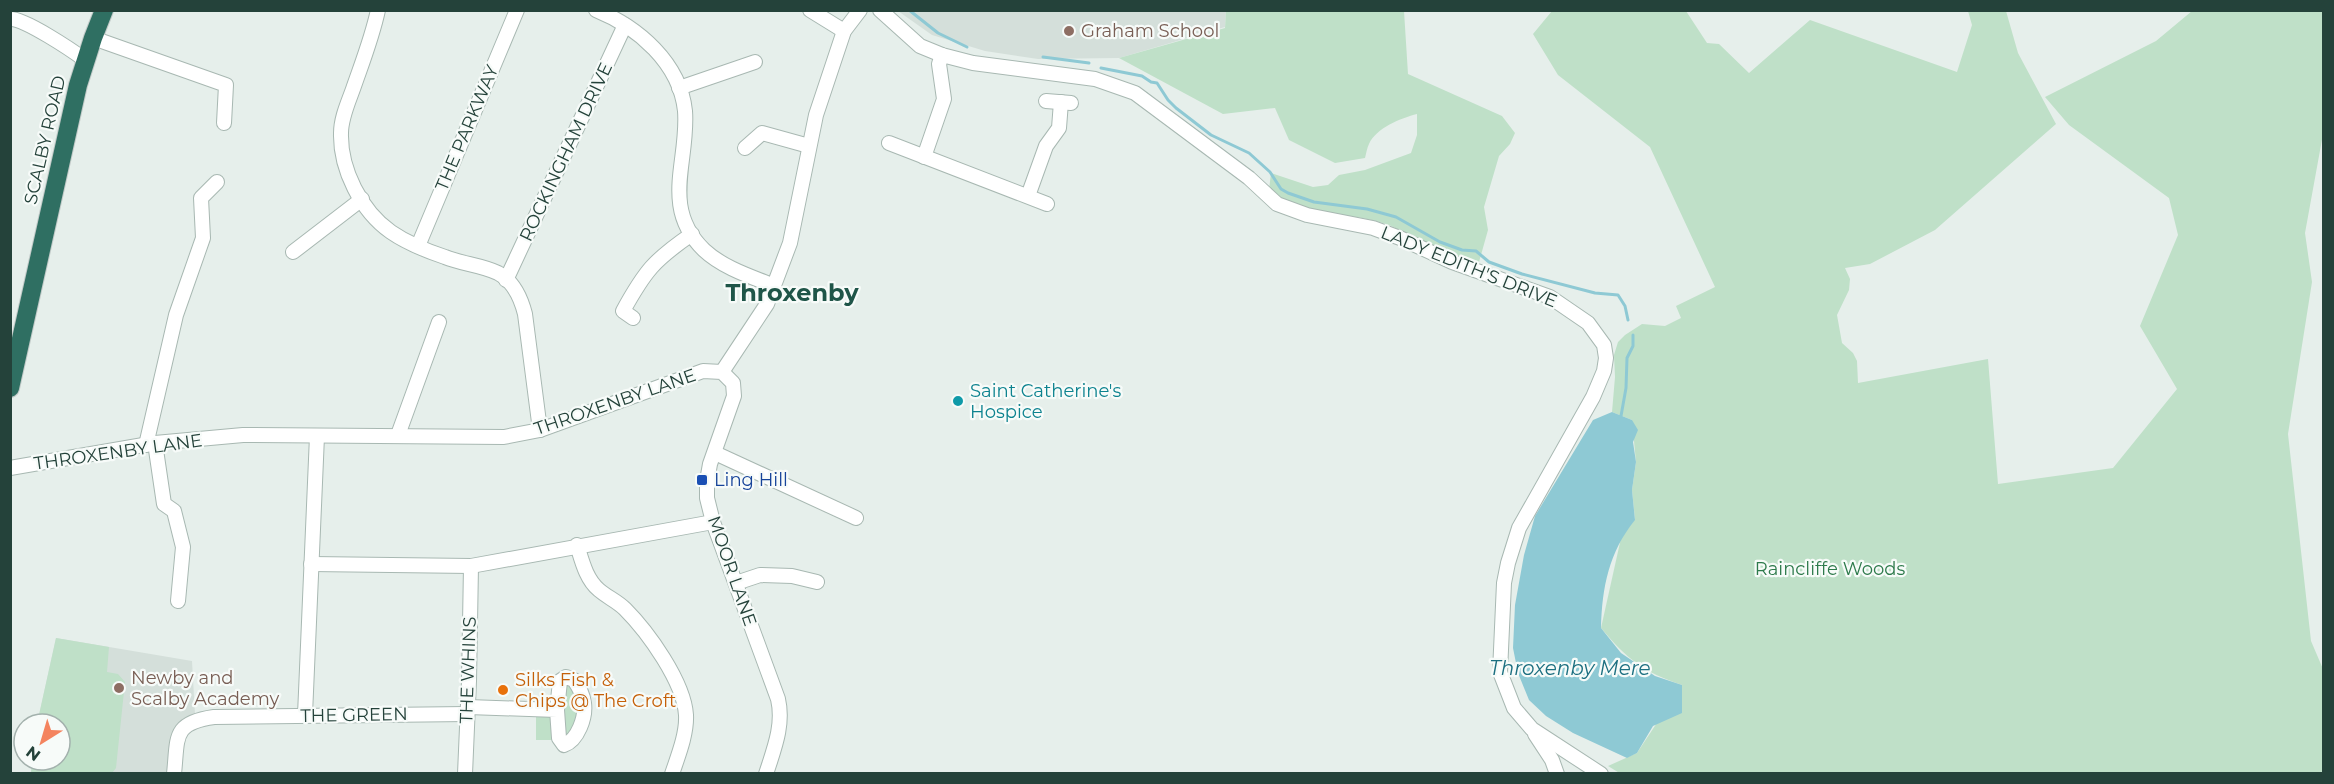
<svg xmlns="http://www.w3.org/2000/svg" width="2334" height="784" font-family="Montserrat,sans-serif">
<rect width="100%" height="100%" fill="#e6efeb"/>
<g fill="#d4dfda">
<polygon points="898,11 1226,11 1225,27 1119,58 1038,59 985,51 932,35"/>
<polygon points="56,638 192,661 195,714 174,728 168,773 31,774 32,760 60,760 60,724 37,724"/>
</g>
<g fill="#bfe0c8">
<path d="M1226 11H1404L1408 74 1502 116 1515 133 1510 144 1499 156 1484 207 1488 230 1479 262C1459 258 1440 253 1422 244 1410 239 1399 228 1386 224 1347 211 1301 218 1269 190L1271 173 1313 187 1328 185 1339 175 1365 170 1411 153 1417 135V114C1401 118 1376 128 1369 144 1367 148 1366 154 1365 158L1335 163 1289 140 1275 108 1223 114 1119 58 1225 28Z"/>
<path d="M1552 11H1686L1707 43 1719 44 1749 73 1810 20 1957 72 1972 25 1968 11H2006L2018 53 2056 124 1935 230 1870 264 1845 268 1850 279 1849 290 1837 315 1842 343 1853 353 1857 361 1858 383 1988 359 1998 484 2113 468 2177 389 2140 326 2178 235 2169 198 2069 125 2045 97 2156 41 2192 11H2323V134L2305 233 2312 282 2288 434 2311 641 2323 669V773L1621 774 1608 766 1637 753 1682 685C1643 672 1627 659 1601 628L1621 538 1635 519 1632 490 1636 462 1632 420 1612 412 1615 377 1614 355 1618 342 1625 335 1642 324 1665 326 1681 318 1676 306 1715 287 1650 147 1558 75 1533 34Z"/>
<polygon points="56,638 109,647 107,672 118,674 125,682 116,768 112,773 31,773 32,760 60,760 60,724 37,724"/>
<path d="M570 684C579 694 578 712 578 725L567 735 564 732 563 692 566 685Z"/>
<polygon points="536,716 550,716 553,718 552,740 536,740"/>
</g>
<path fill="#8ec9d4" d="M1612 412 1632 420 1638 430 1633 442 1636 462 1632 490 1635 520C1609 552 1602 587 1601 628L1621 653 1655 676 1682 685V713L1653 726 1637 753 1627 758 1573 733 1546 716 1529 700 1518 673 1513 648 1515 605 1524 555 1535 516 1593 420Z"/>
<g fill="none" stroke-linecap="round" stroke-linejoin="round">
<g stroke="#8ec9d4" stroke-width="3">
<polyline points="909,10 938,33 967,47"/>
<polyline points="1043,57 1089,63"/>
<polyline points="1101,68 1142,76 1151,82 1157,83 1168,100 1176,108 1211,135 1249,153 1270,172 1281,189 1288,193 1314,202 1367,209 1396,217 1440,242 1462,250 1476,251 1489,262 1522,274 1595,293 1618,295 1625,306 1628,320"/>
<polyline points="1621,416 1626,388 1627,358 1633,346 1633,335"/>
</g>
<g stroke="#a8b8b2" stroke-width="16">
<g id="minor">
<path d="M378 10C372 38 362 63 353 89 348 103 341 118 341 133 340 169 361 211 391 232 407 243 427 251 445 257 462 264 482 265 498 273 513 281 521 298 525 314L540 430"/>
<path d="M596 10C638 27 680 63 685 111 689 161 660 207 704 250 722 267 749 276 772 285"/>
<polyline points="810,10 844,31"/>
<polyline points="880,10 920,46 942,55 973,63 1095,79 1135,93 1249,178 1277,204 1307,215 1373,228 1400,238 1452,262 1550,297 1588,323 1604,345 1606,358 1604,371 1593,397 1519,528 1508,563 1504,583 1500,672 1514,708 1532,729 1601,774"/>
<path d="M10 19C24 18 73 51 85 60"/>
<polyline points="93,38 226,85 224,123"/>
<polyline points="679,88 755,62"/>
<polyline points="1046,101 1071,103"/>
<polyline points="889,143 1047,204"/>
<polyline points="745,148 762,133 809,146"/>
<polyline points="924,157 944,99 939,64 942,55"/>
<polyline points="1028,196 1046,146 1059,128 1061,102"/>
<polyline points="418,246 517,10"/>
<polyline points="293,252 362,199"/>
<polyline points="506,280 625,25"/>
<path d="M633 318 623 311C645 271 654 260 692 234"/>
<polyline points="722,372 767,304 790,243 816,115 844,31 860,10"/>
<polyline points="398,435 439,322"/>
<polyline points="155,443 164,504 174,511 183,547 178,601"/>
<polyline points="146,445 176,315 203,238 201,198 217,182"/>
<polyline points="715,453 856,518"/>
<path d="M10 468 155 443 243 435 504 437 540 430 703 371 722 372 733 383 734 396 710 464 707 481V498L713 522 778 699C784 725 774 749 766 774"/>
<path d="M577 545C582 561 586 579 599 590 607 597 617 601 625 609 648 632 684 682 686 715 687 734 678 756 672 774"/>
<polyline points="311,564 471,566 713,522"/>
<polyline points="736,583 760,575 792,576 817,582"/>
<path d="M468 707 557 710 560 681 566 677 574 680C579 687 583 695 584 703 586 717 578 740 564 745L559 738 557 710"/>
<polyline points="305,715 317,436"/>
<polyline points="1535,734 1552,760 1557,774"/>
<path d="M174 774C178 737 172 723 214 717L467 714"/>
<polyline points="465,774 469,681 471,566"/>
</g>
</g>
<g stroke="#c2cac8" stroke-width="20">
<polyline id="highway" points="10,388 78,85 93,38 104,10"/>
</g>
<use href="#minor" stroke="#fff" stroke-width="14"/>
<use href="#highway" stroke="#2f6f62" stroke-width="18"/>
</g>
<g fill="#8d6e63" stroke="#f7fbf9" stroke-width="2">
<circle cx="1069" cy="31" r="6"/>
<circle cx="119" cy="688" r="6"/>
</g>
<circle fill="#0f9aa8" stroke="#f7fbf9" stroke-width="2" cx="958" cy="401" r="6"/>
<rect fill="#1a4fb4" stroke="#f7fbf9" stroke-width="2" x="696" y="474" width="12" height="12" rx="3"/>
<circle fill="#e8710a" stroke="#f7fbf9" stroke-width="2" cx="503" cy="690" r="6"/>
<g text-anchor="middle" stroke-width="4.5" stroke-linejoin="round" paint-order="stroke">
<g font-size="18" fill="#785e54" stroke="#f7fbf9" text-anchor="start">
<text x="1081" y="37">Graham School</text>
<text x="131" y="684">Newby and<tspan x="131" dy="21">Scalby Academy</tspan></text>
</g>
<g font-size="18" fill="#24423a" stroke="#f7fbf9">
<text transform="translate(467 128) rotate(-67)" y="6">THE PARKWAY</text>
<text transform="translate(45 140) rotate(-77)" y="6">SCALBY ROAD</text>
<text transform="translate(566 152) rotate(-65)" y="6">ROCKINGHAM DRIVE</text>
<text transform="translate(1469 267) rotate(22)" y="6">LADY EDITH'S DRIVE</text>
<text transform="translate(615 402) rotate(-19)" y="6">THROXENBY LANE</text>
<text transform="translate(118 452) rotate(-8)" y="6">THROXENBY LANE</text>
<text transform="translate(732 571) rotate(71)" y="6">MOOR LANE</text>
<text transform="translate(468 670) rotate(-88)" y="6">THE WHINS</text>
<text transform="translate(354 715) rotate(-1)" y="6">THE GREEN</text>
</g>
<g font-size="18" fill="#0d838f" stroke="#f7fbf9" text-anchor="start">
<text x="970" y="397">Saint Catherine's<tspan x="970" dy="21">Hospice</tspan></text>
</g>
<g font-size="18" fill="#164399" stroke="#f7fbf9" text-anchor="start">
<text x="714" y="486">Ling Hill</text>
</g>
<g font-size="18" fill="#2d7a4b" stroke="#f7fbf9">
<text x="1830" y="575">Raincliffe Woods</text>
</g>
<g font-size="18" fill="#c56008" stroke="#f7fbf9" text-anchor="start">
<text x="515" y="686">Silks Fish &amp;<tspan x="515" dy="21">Chips @ The Croft</tspan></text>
</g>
<g font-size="20" font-style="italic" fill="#1c6f80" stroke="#f7fbf9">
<text x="1570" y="675">Throxenby Mere</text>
</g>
<g font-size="24" font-weight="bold" fill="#1f5548" stroke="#f7fbf9">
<text x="792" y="301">Throxenby</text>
</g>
</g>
<rect width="2334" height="784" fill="none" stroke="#24423a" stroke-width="24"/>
<g transform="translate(42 742) rotate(217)"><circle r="28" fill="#f7fbf9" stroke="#a3b1ad" stroke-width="1.5"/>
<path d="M0-4.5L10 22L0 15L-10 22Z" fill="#f4845f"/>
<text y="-9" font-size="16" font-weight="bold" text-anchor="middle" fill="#24423a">N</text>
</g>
</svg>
